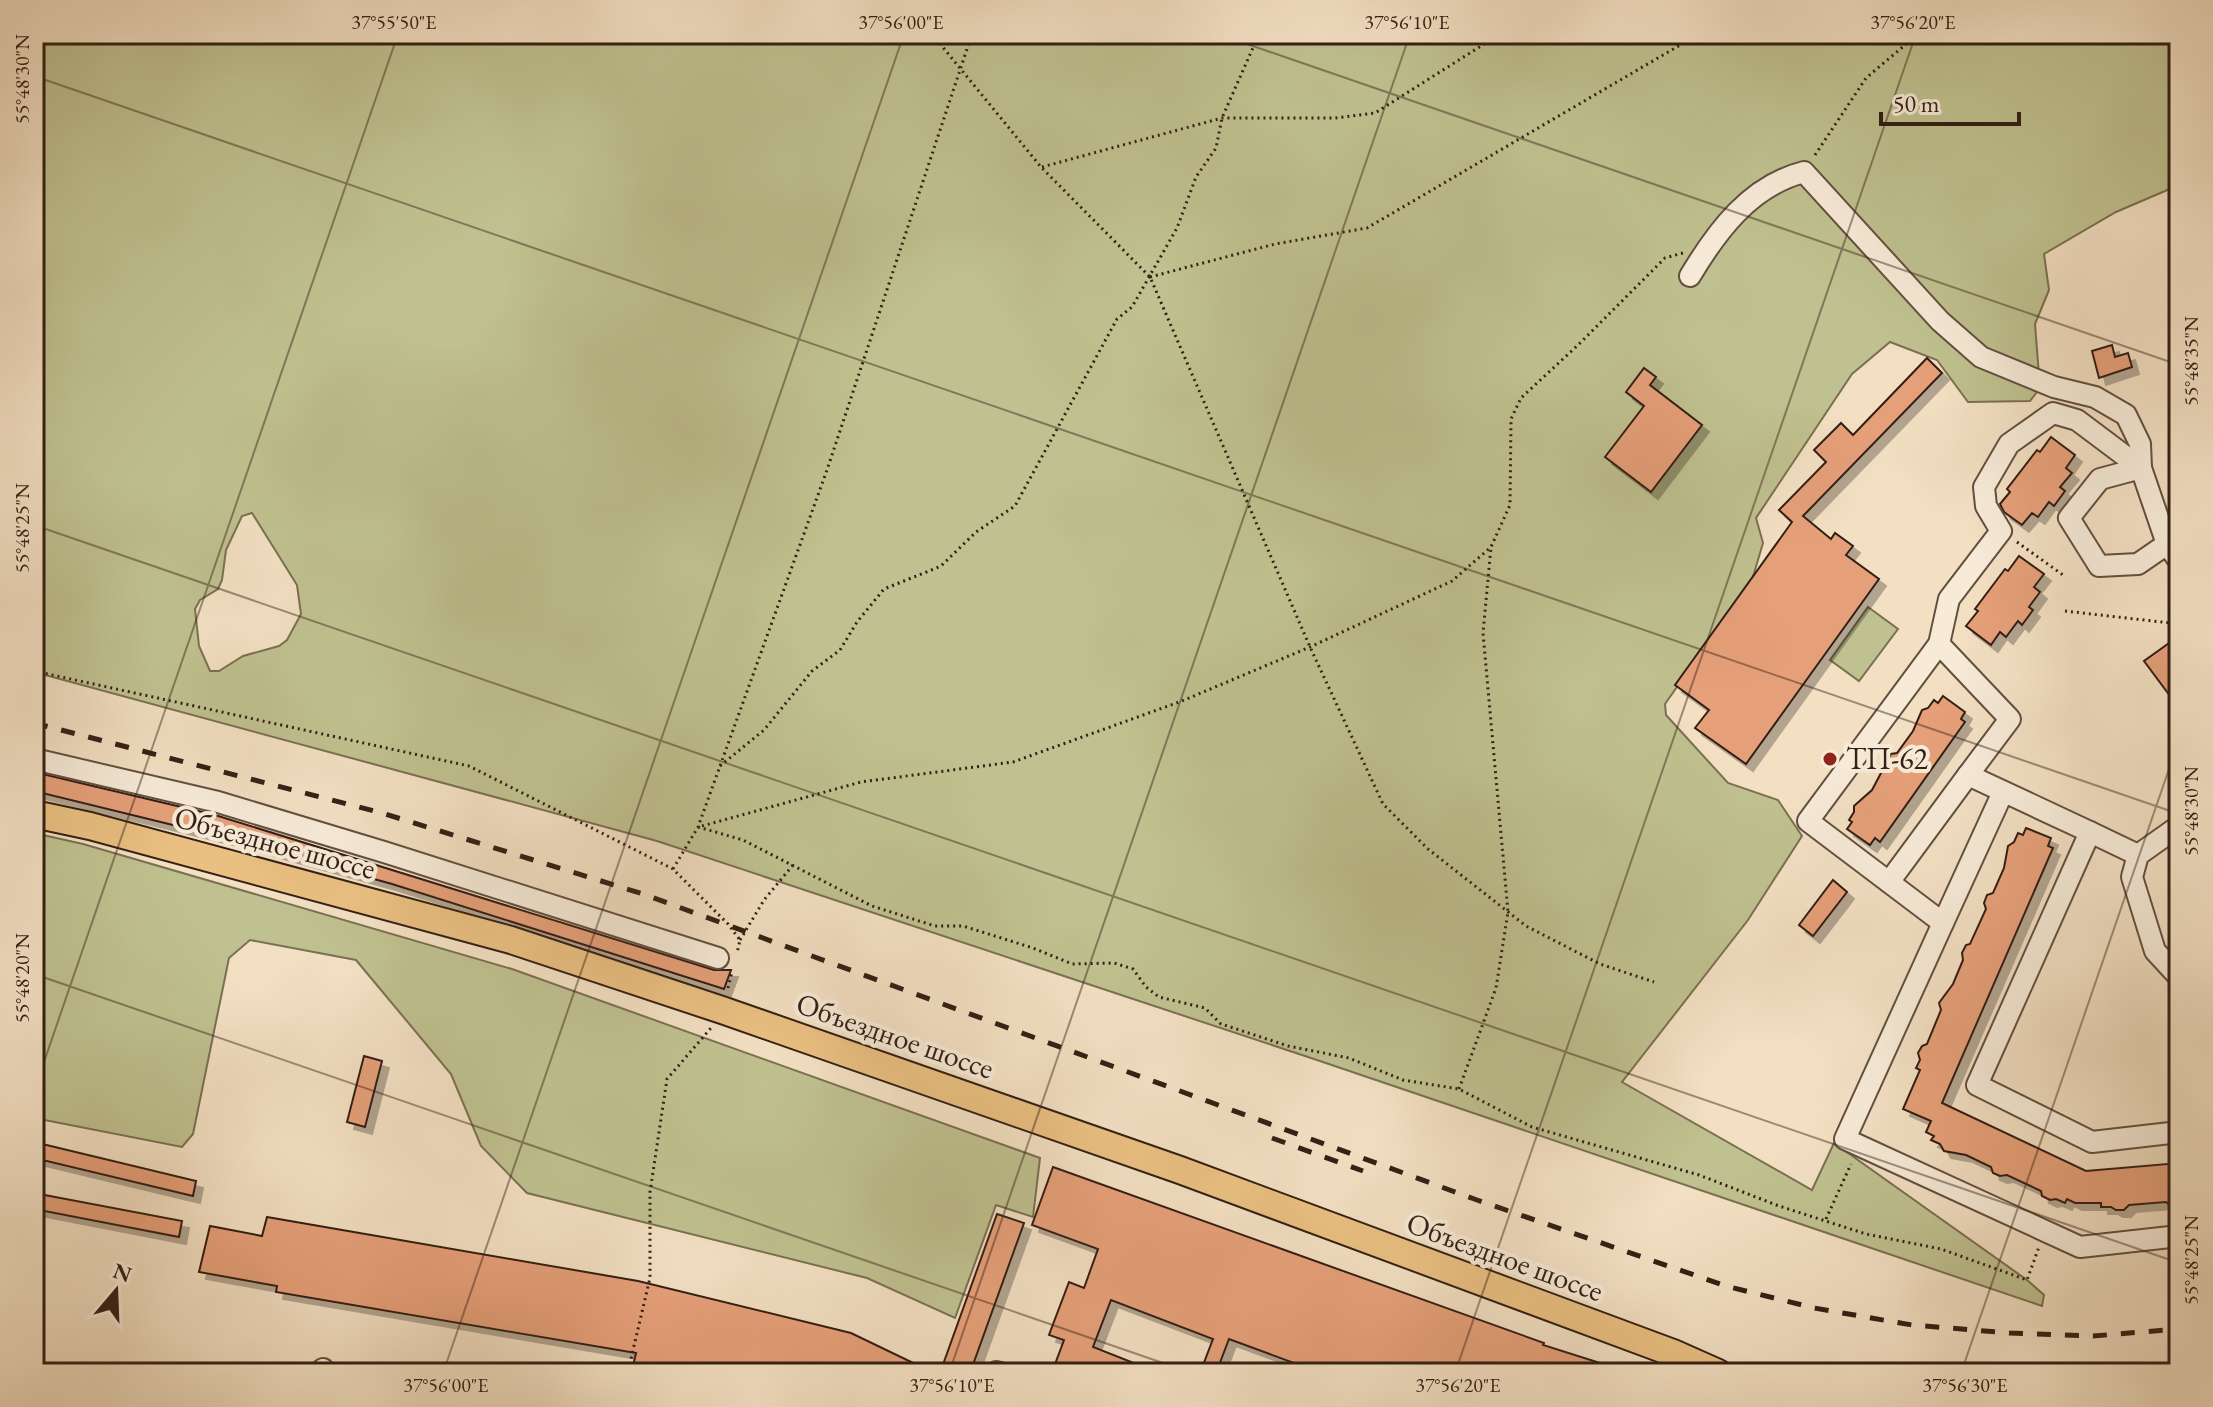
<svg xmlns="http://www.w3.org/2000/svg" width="2213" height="1407" font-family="'EB Garamond',serif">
<defs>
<filter id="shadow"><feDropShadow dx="7" dy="7" stdDeviation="0" flood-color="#0004"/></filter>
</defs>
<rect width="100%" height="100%" fill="#f3e0c3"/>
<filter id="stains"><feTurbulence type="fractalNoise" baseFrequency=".0025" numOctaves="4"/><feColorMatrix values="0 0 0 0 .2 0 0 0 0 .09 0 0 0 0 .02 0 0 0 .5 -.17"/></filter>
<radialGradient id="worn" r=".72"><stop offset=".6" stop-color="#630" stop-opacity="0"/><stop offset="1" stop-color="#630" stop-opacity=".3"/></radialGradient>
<g fill="#c0c190" stroke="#7a7052" stroke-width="2" fill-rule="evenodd">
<path d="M34 34H2179V185L2116 212 2044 254 2049 290 2035 324 2040 388 2030 401 1968 402 1937 360 1890 342 1852 374 1756 518 1763 543 1752 580 1665 704 1666 715 1728 783 1778 800 1802 836 1748 920 1622 1082 1812 1190 1834 1143 2027 1280 2044 1295 2042 1306 1314 1059 657 841 34 672ZM252 513 297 585 301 614 287 640 279 646 243 656 219 671H210L199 646 195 609 200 600 218 589 222 580 226 550 242 516Z"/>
<polygon points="1868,607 1898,629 1859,681 1830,660"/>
<polygon points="34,833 83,844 512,969 1040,1158 1033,1217 996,1205 955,1318 867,1278 527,1193 481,1146 451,1074 356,960 250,940 229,958 193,1134 182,1147 34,1118"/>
</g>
<g fill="#e6a079" stroke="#331f15" stroke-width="2" filter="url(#shadow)">
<polygon points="2112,345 2115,357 2128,353 2132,367 2099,378 2092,351"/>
<polygon points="1927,358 1942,373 1803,516 1831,539 1835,533 1853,546 1846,555 1879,579 1746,764 1695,728 1709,710 1675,685 1792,522 1779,510 1826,462 1814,450 1841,423 1853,435"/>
<polygon points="1644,368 1656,377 1650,385 1702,425 1651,492 1605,457 1644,406 1626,392"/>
<polygon points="2051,437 2075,455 2066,468 2072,473 2060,487 2065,491 2054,506 2049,502 2038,517 2032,513 2022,525 2004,512 2000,504 2010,492 2007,489 2037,450 2040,452"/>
<polygon points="2019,556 2044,574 2034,587 2040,592 2029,607 2033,610 2022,625 2018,621 2006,637 2000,632 1991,645 1966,626 1978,611 1975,609 2005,569 2008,571"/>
<polygon points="2179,636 2179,708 2144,661"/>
<polygon points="1943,696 1965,712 1961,719 1965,722 1880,842 1875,838 1870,845 1847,829 1852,822 1849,820 1854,812 1854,806 1872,790 1891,754 1897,753 1913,731 1922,710 1928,708 1934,700 1938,703"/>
<polygon points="34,772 215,815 714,970 731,970 724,989 392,884 230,839 34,791"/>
<polygon points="2026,828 2051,838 2048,846 2053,848 1942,1103 2086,1171 2179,1163 2179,1213 2166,1202 2129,1205 2124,1210 2116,1210 2111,1207 2101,1207 2101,1203 2075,1203 2067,1199 2065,1203 2056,1199 2050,1200 2042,1196 2041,1191 2007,1175 2000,1176 1993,1173 1991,1167 1966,1155 1944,1151 1940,1144 1931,1140 1934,1136 1926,1132 1931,1121 1903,1109 1920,1070 1916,1068 1920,1060 1918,1053 1922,1046 1927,1044 1941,1010 1939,1003 1953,984 1963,960 1962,953 1966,945 1970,944 1986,909 1984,903 1987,895 1993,893 2004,868 2008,846 2014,842 2018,833 2023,835"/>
<polygon points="1833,880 1847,892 1813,936 1799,925"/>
<polygon points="364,1056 382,1061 365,1127 347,1122"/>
<polygon points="34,1142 196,1181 193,1196 34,1158"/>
<polygon points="1053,1167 1544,1343 1543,1345 1622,1370 1621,1373 1321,1373 1229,1339 1216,1373 1200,1373 1213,1339 1111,1300 1093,1347 1159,1373 1068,1373 1054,1367 1064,1340 1049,1335 1069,1282 1084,1288 1098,1249 1032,1225"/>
<polygon points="34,1193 182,1221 179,1237 34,1209"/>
<polygon points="997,1214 1024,1223 970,1373 940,1373"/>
<polygon points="267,1217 638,1281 851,1333 934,1373 660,1373 633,1366 636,1353 276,1292 277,1286 199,1272 210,1226 262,1236"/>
</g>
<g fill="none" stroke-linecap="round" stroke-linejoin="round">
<g stroke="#634f40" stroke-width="24">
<g id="minor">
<path d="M1690 276C1717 231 1750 186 1804 172L1940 321 1981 357 2054 387 2095 397 2126 415 2140 444 2141 468 2100 479 2069 518 2099 566 2138 564 2167 544 2179 529"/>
<polyline points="2179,561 2167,544 2141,468 2077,420 2053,413 2009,444 1984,487 1986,506 2001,531 1949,599 1939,644 1808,821 1943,923 1845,1139 2080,1247 2179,1236"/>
<polyline points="1939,644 2010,719 1968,775 2090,832 1977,1085 2092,1142 2179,1132"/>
<polyline points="34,759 218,802 384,852 718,958"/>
<polyline points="2179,826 2138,855 2132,877 2155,951 2179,977"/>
<polyline points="2090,832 2138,855"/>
<polyline points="1889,882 1968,775"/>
<polyline points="1943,923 2003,792"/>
<polyline points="996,1372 1000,1373"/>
<polyline points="322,1373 323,1369"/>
</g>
</g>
<g stroke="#331f15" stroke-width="30">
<polyline id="major" points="34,814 90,826 511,940 722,1010 1180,1170 1673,1353 1718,1373"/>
</g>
<g stroke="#331f15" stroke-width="3" stroke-dasharray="2 4" stroke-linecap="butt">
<polyline points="932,34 1041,167 1150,277 1310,647 1383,804 1428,849 1526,926 1600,964 1654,982"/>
<polyline points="1815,155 1866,78 1918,34"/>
<polyline points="1042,167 1222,118 1335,118 1375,113 1500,34"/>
<polyline points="1150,277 1275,244 1367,228 1699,34"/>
<polyline points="2017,542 2063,575"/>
<polyline points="2065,611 2179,624"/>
<polyline points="34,671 469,766 673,869 728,924 740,940 737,953"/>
<polyline points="720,766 764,730 812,671 840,650 857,622 884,589 941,566 976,532 1015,506 1117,319 1132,307 1177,228 1196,177 1216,148 1222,118 1259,34"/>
<polyline points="702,826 861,782 1013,762 1182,701 1310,647 1452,581 1491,547 1510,505 1511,419 1521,398 1578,345 1665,258 1683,253"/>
<polyline points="698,827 743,840 872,906 935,926 963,926 1033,948 1072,964 1114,963 1133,969 1146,987 1159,997 1205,1008 1221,1024 1288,1046 1349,1058 1403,1080 1459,1089 1532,1127 1699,1175 1779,1206 1866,1234 1941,1249 2027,1280 2039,1247"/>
<polyline points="673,869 698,827 827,470 972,34"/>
<polyline points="740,940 764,900 793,865"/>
<polyline points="728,988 732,972"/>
<polyline points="1459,1089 1496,988 1508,912 1483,633 1491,547"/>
<polyline points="1826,1219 1851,1164"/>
<polyline points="621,1373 630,1363 650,1278 650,1192 667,1079 711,1028"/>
</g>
<use href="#minor" stroke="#f7ebd8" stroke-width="20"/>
<use href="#major" stroke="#eac082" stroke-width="26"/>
<g stroke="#331f15" stroke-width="5" stroke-dasharray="14 14" stroke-linecap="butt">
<polyline points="34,723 382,813 643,894 1477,1200 1726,1286 1814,1308 1912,1325 2010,1333 2093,1336 2179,1329"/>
<polyline points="1272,1138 1363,1171"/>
</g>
</g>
<path fill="none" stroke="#331f15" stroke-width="2" stroke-opacity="0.45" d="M1218 34 2179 365M34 76 2179 814M34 525 2179 1263M34 974 1192 1373M34 1091 398 34M443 1373 904 34M949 1373 1410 34M1455 1373 1916 34M1961 1373 2179 740"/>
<circle fill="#8f2418" stroke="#f7ebd8" stroke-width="3" cx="1830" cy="759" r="8"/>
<g text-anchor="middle" stroke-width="8" stroke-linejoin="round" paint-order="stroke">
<g font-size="30" fill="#331f15" stroke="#f7ebd8" text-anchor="start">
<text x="1846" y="769">ТП-62</text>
</g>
<g font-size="30" fill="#331f15" stroke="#f7ebd8">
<text transform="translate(275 843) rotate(15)" y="10">Объездное шоссе</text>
<text transform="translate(895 1036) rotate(19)" y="10">Объездное шоссе</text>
<text transform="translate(1505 1257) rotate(20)" y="10">Объездное шоссе</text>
</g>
</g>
<rect width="2213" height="1407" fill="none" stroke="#f3e0c3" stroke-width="88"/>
<g transform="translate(116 1291) rotate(19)" stroke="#f7ebd8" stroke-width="6" paint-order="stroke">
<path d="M0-6L14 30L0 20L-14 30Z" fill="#331f15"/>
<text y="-12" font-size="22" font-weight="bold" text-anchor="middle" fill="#331f15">N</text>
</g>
<path d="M1881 112v12h138v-12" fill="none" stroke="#331f15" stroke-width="4"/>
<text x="1893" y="112" font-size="24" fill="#331f15" stroke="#f7ebd8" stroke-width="6" paint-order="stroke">50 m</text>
<rect x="44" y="44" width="2125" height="1319" fill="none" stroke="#331f15" stroke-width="3"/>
<g font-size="20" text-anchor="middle" fill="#331f15">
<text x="394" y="29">37°55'50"E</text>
<text x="901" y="29">37°56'00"E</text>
<text x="1407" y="29">37°56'10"E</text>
<text x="1913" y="29">37°56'20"E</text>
<text transform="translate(22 79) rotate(-90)" y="7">55°48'30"N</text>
<text transform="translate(2191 361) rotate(-90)" y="7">55°48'35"N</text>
<text transform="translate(22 528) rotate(-90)" y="7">55°48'25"N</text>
<text transform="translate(2191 811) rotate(-90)" y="7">55°48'30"N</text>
<text transform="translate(22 978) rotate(-90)" y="7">55°48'20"N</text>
<text transform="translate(2191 1260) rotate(-90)" y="7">55°48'25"N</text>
<text x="446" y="1392">37°56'00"E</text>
<text x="952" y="1392">37°56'10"E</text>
<text x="1458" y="1392">37°56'20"E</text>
<text x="1965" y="1392">37°56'30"E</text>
</g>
<rect width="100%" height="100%" filter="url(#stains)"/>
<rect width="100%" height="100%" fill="url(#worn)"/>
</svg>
